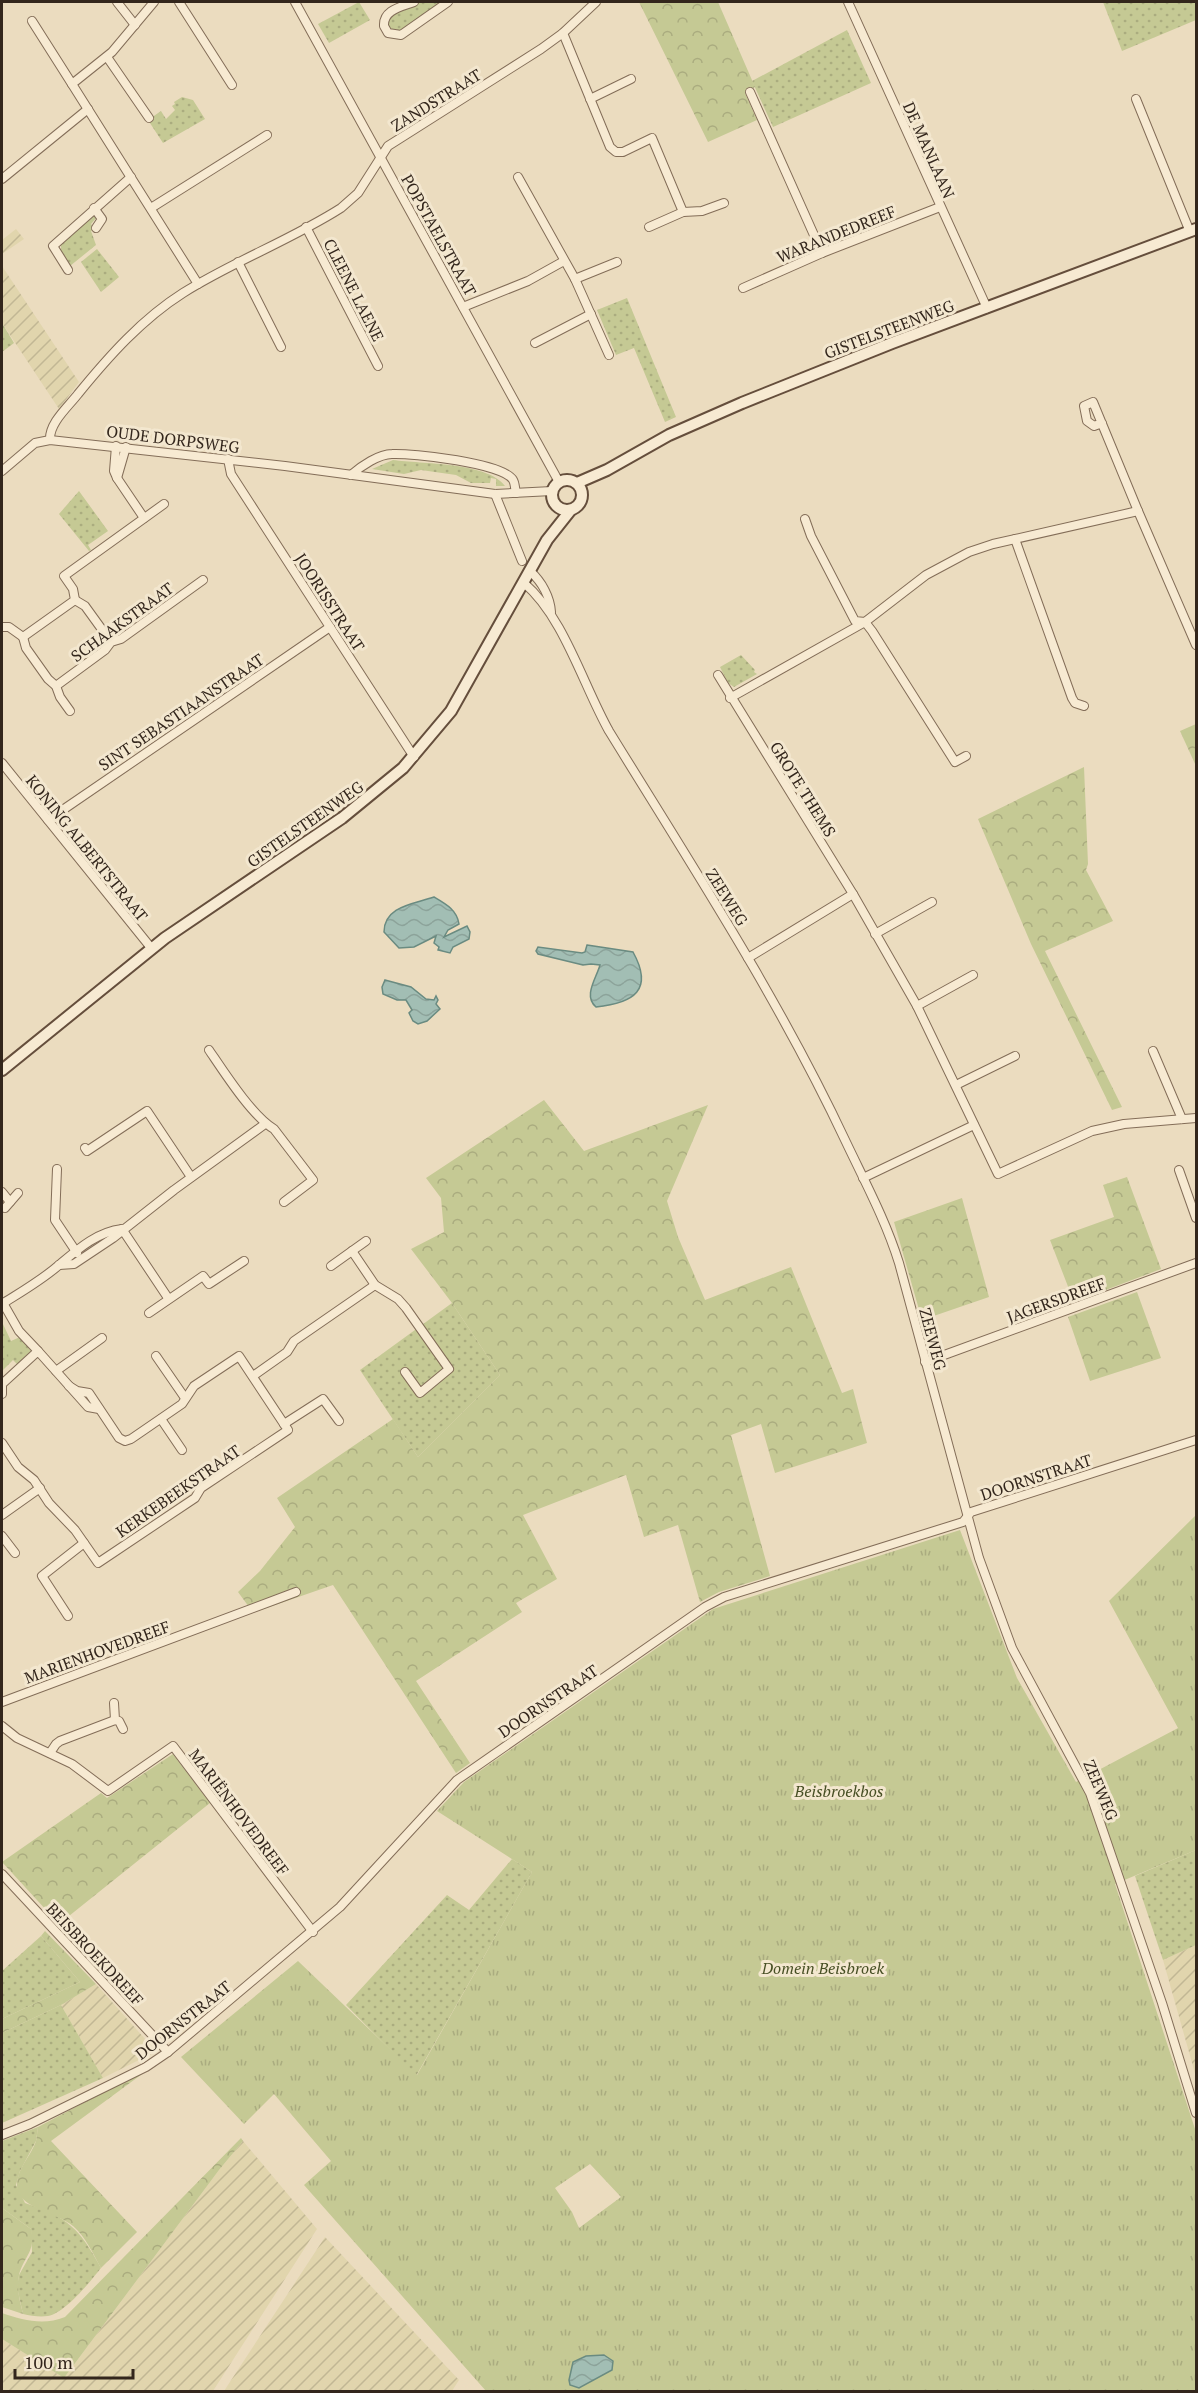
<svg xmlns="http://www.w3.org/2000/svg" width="1198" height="2393" font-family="'PT Serif',serif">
<defs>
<pattern id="farmland-furrows" width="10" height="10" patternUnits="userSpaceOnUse" patternTransform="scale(1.5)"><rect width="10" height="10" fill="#e1d5ad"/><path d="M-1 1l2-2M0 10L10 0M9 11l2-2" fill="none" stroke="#c2b794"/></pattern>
<pattern id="grass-dots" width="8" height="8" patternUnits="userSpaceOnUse" patternTransform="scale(1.5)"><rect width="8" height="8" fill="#c5c994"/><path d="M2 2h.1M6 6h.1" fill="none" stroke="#aaac7f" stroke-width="1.8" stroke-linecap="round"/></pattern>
<pattern id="forest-crowns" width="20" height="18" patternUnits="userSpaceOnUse" patternTransform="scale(1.5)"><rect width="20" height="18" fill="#c5c994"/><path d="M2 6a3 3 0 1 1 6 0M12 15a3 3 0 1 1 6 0" fill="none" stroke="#aaac7f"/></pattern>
<pattern id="park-tufts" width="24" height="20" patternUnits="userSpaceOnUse" patternTransform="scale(1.5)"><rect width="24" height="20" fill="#c5c994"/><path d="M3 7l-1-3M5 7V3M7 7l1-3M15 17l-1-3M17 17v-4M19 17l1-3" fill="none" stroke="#aaac7f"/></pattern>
<pattern id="water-waves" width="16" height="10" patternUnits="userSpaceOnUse" patternTransform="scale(1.5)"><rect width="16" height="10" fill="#a2beb4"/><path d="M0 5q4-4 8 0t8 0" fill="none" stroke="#8ca39a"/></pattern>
</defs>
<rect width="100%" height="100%" fill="#ebdcbf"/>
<g fill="url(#farmland-furrows)">
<polygon points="16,229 24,239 2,254 2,240"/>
<polygon points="2,266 79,382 59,409 2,323"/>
<polygon points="1196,1945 1196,2077 1163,1960"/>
<polygon points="96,1984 154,2049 153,2053 103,2078 61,2005"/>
<polygon points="243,2141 317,2229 213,2391 2,2391 2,2339 64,2378 219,2170"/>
<polygon points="325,2237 459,2380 452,2391 224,2391"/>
</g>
<g fill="url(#grass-dots)">
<polygon points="359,2 370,20 329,43 318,24"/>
<polygon points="421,2 444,2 403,31 392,33 386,25 391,14"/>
<polygon points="1103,2 1196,2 1196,20 1122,51"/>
<polygon points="847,30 871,83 773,127 752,81"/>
<polygon points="182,97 193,100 205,119 163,143 148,120 161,111 166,119 175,110 172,106 175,104 174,102"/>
<polygon points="94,214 97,217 91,224 94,229 91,231 96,245 70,266 61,252 61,244"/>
<polygon points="97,249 119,277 101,292 81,262"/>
<polygon points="627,298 676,417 665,422 634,348 616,355 597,310"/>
<polygon points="2,323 14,343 2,352"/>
<path d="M393 460C421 464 488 462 505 486H496V479L491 478 490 483H471L456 475 421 470 404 474 372 469Z"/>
<polygon points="79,491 108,531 88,545 91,550 89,551 59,514"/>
<polygon points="741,655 755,670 754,672 757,674 734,687 728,683 720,667"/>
<polygon points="452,1303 500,1375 418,1457 360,1370"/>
<polygon points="2,1322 11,1341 20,1337 31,1351 18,1365 13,1360 2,1371"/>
<polygon points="1196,1850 1196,1945 1163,1960 1135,1876"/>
<polygon points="512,1859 532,1872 416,2076 346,2005 447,1895 469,1910"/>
<polygon points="41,1936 80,1982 2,2019 2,1971"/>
<polygon points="61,2005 103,2078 2,2123 2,2033"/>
<path d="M38 2127 36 2141 20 2171 16 2185 25 2203C69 2218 79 2228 101 2268 90 2282 65 2313 48 2316 40 2317 31 2316 23 2314L17 2287 19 2275 32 2252 31 2229 2 2208V2141Z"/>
</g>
<g fill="url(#forest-crowns)">
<polygon points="639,2 718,2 755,87 745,93 757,120 708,142"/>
<polygon points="1196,724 1196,766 1180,731"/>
<polygon points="1084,767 1088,864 1086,870 1113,921 1045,951 1122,1107 1112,1110 1031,944 978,819"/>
<polygon points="544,1100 584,1151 708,1105 667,1201 678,1237 705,1300 791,1267 842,1393 853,1389 867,1443 775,1473 761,1424 731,1435 770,1576 719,1592 700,1602 678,1525 644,1537 626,1475 523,1515 557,1579 516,1603 522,1612 416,1681 470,1763 456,1773 333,1585 255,1612 253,1606 249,1607 238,1592 260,1571 295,1527 277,1498 393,1419 418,1457 500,1375 452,1303 411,1249 444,1232 441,1198 426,1178"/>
<polygon points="1127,1177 1161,1269 1074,1302 1050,1240 1114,1217 1103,1185"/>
<polygon points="962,1198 989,1297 922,1320 894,1222"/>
<polygon points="1137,1292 1161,1358 1090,1381 1068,1317"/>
<polygon points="173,1754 210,1803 59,1924 2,1862 101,1793 107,1798"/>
<polygon points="45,1931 96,1984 61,2005 2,2033 2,2019 80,1982 41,1936"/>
<path d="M153 2066 51 2141 137 2232 101 2268C93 2254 86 2237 73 2226 57 2212 15 2208 17 2184 18 2167 31 2156 36 2141 37 2137 37 2132 38 2127Z"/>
<path d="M241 2138 243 2141 219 2170 64 2378 2 2339V2313C23 2320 43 2326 65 2317Z"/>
<path d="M2 2208 31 2229C36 2252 24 2256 19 2275 16 2289 20 2301 23 2314L2 2307Z"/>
</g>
<g fill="url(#park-tufts)" fill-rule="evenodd">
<polygon points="7,1344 20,1345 19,1353 14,1353 10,1357 5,1356 3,1350"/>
<path d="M1196 1515V1850L1115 1884 1196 2132V2391H486L304 2185 331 2161 274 2094 244 2124 181 2057 298 1961 417 2075 532 1872 437 1811 464 1782 713 1609 960 1530 1017 1678 1076 1782 1178 1728 1109 1601ZM590 2164 621 2197 579 2228 572 2212 555 2188Z"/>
</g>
<g fill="url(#water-waves)" stroke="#6a8b81" stroke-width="1.5">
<path d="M434 897C446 904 457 910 459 924L448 930 444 937 467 926 470 932 469 939 453 947 450 953 438 950 439 947 434 943 436 936 414 947 399 948 384 932C384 906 414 904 434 897Z"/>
<path d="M587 945 633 952C654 990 634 1003 596 1007 583 996 596 979 600 965L591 964 583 965 538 954 536 951 538 947 582 953 585 952Z"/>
<polygon points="385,980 411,987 426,999 434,1000 436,996 438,1000 436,1004 440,1009 427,1021 418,1024 413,1021 409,1013 412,1010 406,1000 397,1000 383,994 382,987"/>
<polygon points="604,2355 613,2361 612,2370 579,2388 570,2385 569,2380 573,2362 586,2356"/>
</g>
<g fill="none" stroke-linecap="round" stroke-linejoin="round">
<g stroke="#836d58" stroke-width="10">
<g id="minor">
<polyline points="117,2 135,25"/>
<polyline points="154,2 112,52 72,84 198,284"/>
<polyline points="179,2 232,85"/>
<polyline points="295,2 559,482"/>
<path d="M414 2C401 7 383 10 384 26L388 33 401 35 448 2"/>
<polyline points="848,2 987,308"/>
<polyline points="32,21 72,84"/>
<polyline points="563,33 610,147 616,152 623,152 652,138 683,212"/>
<polyline points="107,57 149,118"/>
<polyline points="750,92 822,253"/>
<polyline points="590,99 631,79"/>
<polyline points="1136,99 1190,232"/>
<polyline points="518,177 575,279 609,355"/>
<polyline points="2,179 88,109"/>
<polyline points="94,208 102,219 96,228"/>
<polyline points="151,208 267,135"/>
<polyline points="306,227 378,366"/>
<polyline points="649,227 683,212 702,211 724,203"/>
<polyline points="238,262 281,347"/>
<polyline points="68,270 53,246 131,177"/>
<polyline points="575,279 617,262"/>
<polyline points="743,288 822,253 940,207"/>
<polyline points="463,307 528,281 564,261"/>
<polyline points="535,343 591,314"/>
<polyline points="1102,423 1094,426 1087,421 1084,406 1093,402 1138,511 1196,645"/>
<path d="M50 440C49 423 68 407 78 394 109 356 142 319 183 293 234 261 291 240 341 208L358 193 388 146 541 49 563 33 596 2"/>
<polyline points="116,446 114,471 117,478 126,447"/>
<polyline points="228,459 231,474 414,757"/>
<polyline points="2,471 35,443 50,440 285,466 495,494 552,491"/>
<path d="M351 475C361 466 379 454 392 454 412 453 504 463 513 480 515 483 515 489 516 493"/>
<polyline points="117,478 144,518"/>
<polyline points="495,494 522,561"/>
<polyline points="805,519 811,536 855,621 865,622 872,631 955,762 966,756"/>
<polyline points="1015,539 1072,698 1075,703 1084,706"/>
<path d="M530 571C542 582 550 597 551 612"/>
<path d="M524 583C564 617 583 685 609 731 692 866 779 999 846 1142 865 1182 886 1221 899 1263L979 1558 1012 1648 1090 1793 1162 2003 1196 2113"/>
<polyline points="75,600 85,606 111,642"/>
<polyline points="2,627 9,627 23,637 75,600 73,589 64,576 164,504"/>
<polyline points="23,637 26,648 48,679 56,686 60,697 70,711"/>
<polyline points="718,675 853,894 917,1006 998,1174 1092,1131 1124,1124 1196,1118"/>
<polyline points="56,686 105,650 111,642 121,639 203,580"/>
<polyline points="730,698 865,622 926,575 969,552 993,544 1138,511"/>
<polyline points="2,763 152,949"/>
<polyline points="48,820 330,627"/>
<polyline points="875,934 932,902"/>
<polyline points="748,958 853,894"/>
<polyline points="917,1006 973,975"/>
<path d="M209 1050C224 1072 252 1116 274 1129L313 1180 284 1202"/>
<polyline points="1153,1051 1182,1119"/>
<polyline points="956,1085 1015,1056"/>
<polyline points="85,1148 87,1151 147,1111 191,1177"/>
<polyline points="57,1169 55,1220 77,1253"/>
<polyline points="1179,1170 1196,1218"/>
<polyline points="863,1178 974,1125"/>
<polyline points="2,1192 10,1202"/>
<polyline points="5,1208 18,1193"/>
<polyline points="122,1229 168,1298"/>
<polyline points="352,1251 375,1285 398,1299 406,1308 449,1369 420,1393 405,1372"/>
<polyline points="59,1265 74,1264 113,1238 174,1190 265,1124"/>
<polyline points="331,1266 366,1241"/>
<polyline points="3,1303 19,1331 38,1351"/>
<path d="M2 1304C21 1292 42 1280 59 1265 78 1249 97 1232 122 1229"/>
<polyline points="149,1313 203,1276 209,1284 244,1261"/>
<polyline points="156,1356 185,1398"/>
<polyline points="925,1362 1196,1263"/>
<polyline points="56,1371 102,1338"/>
<polyline points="253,1376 287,1352 294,1341 375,1285"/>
<polyline points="2,1394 2,1384 38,1351 88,1407 99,1409"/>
<polyline points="161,1419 182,1450"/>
<polyline points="284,1424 323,1399 339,1421"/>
<polyline points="2,1443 18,1467 34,1480 49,1503 75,1530 98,1563 195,1498 201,1488 288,1430 239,1356 194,1386 182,1404 131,1439 125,1441 119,1438 89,1393 77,1391 69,1386"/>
<polyline points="2,1515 40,1488"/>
<polyline points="2,1536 15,1553"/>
<polyline points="68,1616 42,1576 84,1543"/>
<polyline points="2,1702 296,1592"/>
<polyline points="114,1703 115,1720 119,1721 123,1729"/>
<polyline points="2,1726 17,1738 72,1764 108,1791 173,1746 313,1932"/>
<polyline points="50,1753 56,1744 60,1741 115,1720"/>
<polyline points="2,1874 168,2052"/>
<polyline points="2,2135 30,2124 146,2067 168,2052 340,1907 457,1780 705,1607 724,1597 963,1522 971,1512 1196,1440"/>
</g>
</g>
<g stroke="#654e3c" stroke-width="14">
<g id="secondary">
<circle cx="567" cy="495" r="15"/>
<polyline points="577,483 607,470 669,435 742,403 892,343 1196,229"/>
<polyline points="2,1070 165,938 342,818 403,768 451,711 547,540 570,511"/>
</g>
</g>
<use href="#minor" stroke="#f7ead2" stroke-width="8"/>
<use href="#secondary" stroke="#f7ead2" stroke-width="10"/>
</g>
<g text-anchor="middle" stroke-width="6" stroke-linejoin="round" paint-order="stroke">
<g font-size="16" fill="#33261c" stroke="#f3e7cf">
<text transform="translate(436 100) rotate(-32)" y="6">ZANDSTRAAT</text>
<text transform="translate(929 150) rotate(66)" y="6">DE MANLAAN</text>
<text transform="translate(836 234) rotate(-22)" y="6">WARANDEDREEF</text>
<text transform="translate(439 235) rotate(61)" y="6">POPSTAELSTRAAT</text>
<text transform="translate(354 290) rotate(63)" y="6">CLEENE LAENE</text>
<text transform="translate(889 329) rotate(-21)" y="6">GISTELSTEENWEG</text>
<text transform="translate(173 439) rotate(7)" y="6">OUDE DORPSWEG</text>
<text transform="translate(330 602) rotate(57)" y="6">JOORISSTRAAT</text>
<text transform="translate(122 622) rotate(-36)" y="6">SCHAAKSTRAAT</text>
<text transform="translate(181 712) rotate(-34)" y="6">SINT SEBASTIAANSTRAAT</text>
<text transform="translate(803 789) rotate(58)" y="6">GROTE THEMS</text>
<text transform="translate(305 824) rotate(-35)" y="6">GISTELSTEENWEG</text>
<text transform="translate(87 848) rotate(51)" y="6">KONING ALBERTSTRAAT</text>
<text transform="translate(727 897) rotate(58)" y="6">ZEEWEG</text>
<text transform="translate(1056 1300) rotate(-20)" y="6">JAGERSDREEF</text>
<text transform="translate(933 1339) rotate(75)" y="6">ZEEWEG</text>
<text transform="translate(1036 1477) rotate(-18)" y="6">DOORNSTRAAT</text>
<text transform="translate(178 1491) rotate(-35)" y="6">KERKEBEEKSTRAAT</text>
<text transform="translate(97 1652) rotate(-20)" y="6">MARIENHOVEDREEF</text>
<text transform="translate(548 1701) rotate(-34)" y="6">DOORNSTRAAT</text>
<text transform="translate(1101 1790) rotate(67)" y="6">ZEEWEG</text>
<text transform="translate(239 1812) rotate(53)" y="6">MARIËNHOVEDREEF</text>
<text transform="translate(95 1954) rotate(47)" y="6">BEISBROEKDREEF</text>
<text transform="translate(183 2020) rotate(-38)" y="6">DOORNSTRAAT</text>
</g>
<g font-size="16" font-style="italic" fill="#474f24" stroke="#f3e7cf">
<text x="839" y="1797">Beisbroekbos</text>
<text x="823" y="1974">Domein Beisbroek</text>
</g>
</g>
<rect width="1198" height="2393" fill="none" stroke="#33261c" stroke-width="6"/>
<path d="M15 2369v9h118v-9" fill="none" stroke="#33261c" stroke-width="3"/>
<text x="24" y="2369" font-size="18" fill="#33261c" stroke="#f3e7cf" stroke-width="4.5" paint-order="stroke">100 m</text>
</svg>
